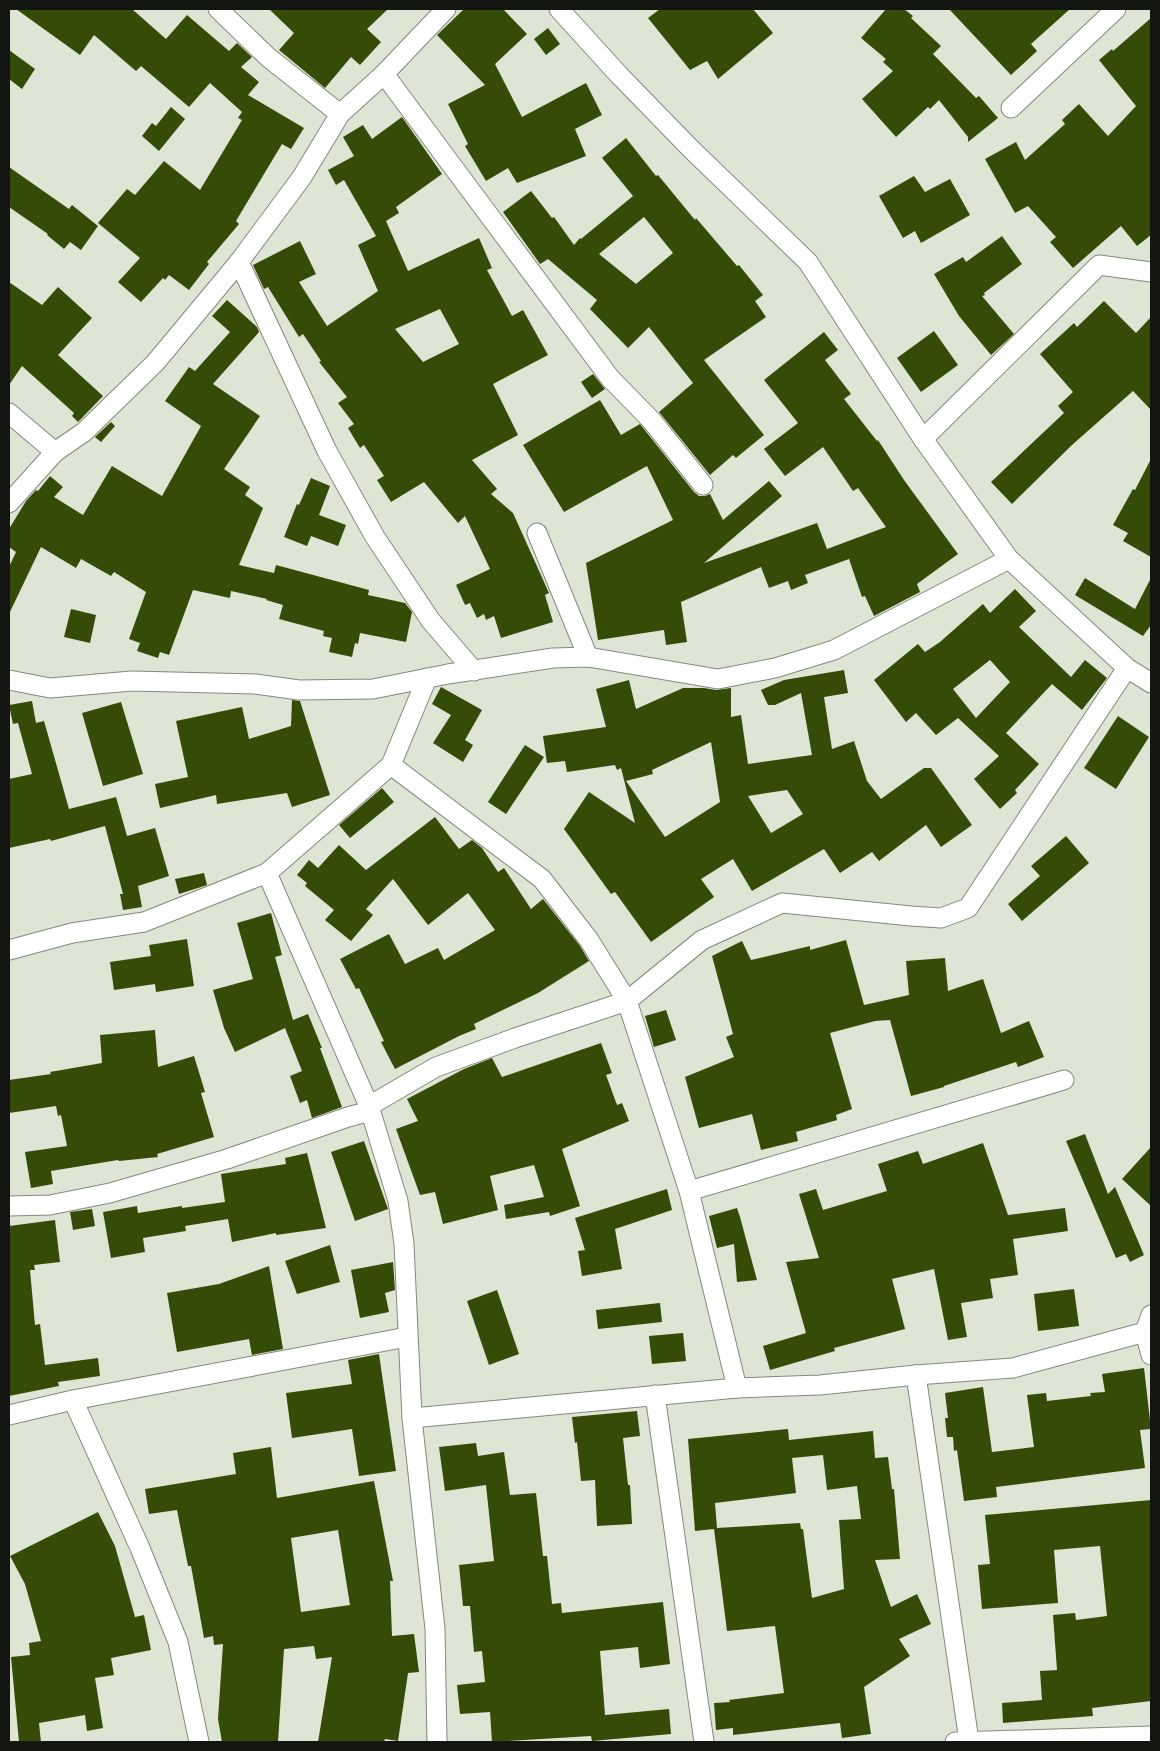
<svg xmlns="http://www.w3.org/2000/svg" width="1160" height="1751" font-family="Karla,sans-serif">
<rect width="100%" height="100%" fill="#dee5d5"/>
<g fill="#354b08" fill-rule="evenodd">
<polygon points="16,9 132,9 166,39 187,15 229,51 237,43 252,57 241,67 259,82 248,95 304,128 291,149 282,144 236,221 239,224 207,262 209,264 189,290 169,275 165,280 163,278 141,302 118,282 140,258 98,223 127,189 135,195 164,161 200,190 242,120 238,118 242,112 210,83 189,107 141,66 136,71 94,35 80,55"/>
<polygon points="269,9 388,9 367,29 381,42 360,65 351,57 325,88 279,50 294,33"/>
<polygon points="464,9 503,9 527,34 495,64 522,117 586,83 602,115 575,129 586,156 517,183 508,168 486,181 465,146 468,144 448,104 485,85 437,35"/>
<polygon points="660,9 753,9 773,33 718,79 707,61 690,70 648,18"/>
<polygon points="886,9 904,9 913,16 911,18 941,46 933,54 976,98 979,96 998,118 968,142 968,137 939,100 930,109 928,107 896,137 862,99 893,71 883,62 886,59 861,38"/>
<polygon points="949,9 1070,9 1031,44 1037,51 1011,75"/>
<polygon points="1151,18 1151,235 1137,246 1121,226 1073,268 1050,242 1056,237 1028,206 1015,213 985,159 1016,142 1025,160 1065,124 1062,120 1079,104 1108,136 1136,106 1099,60 1112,49 1113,51"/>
<polygon points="548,28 560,44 546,55 534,39"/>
<polygon points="9,50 35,69 22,89 9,79"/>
<polygon points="171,107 185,119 159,151 142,136 152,123 156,126"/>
<path d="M402 117 442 174 396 207 399 213 386 221 408 271 479 238 492 268 487 270 512 316 523 310 548 355 493 384 518 435 472 460 497 489 491 494 513 513 549 593 545 595 553 622 501 638 494 616 486 620 484 614 477 618 470 603 465 605 456 585 490 569 465 516 458 523 424 482 391 502 377 480 384 476 364 445 360 448 348 428 354 424 338 403 347 397 319 362 321 361 303 334 299 337 268 287 264 289 253 265 300 241 316 274 299 282 327 326 378 291 358 245 376 236 344 180 336 185 328 170 354 156 343 137 363 125 372 139ZM440 309 459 344 423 362 395 329Z"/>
<path d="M626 138 656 176 658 175 695 220 696 218 737 266 739 265 763 295 755 301 766 317 704 360 764 435 736 458 733 455 710 475 659 412 693 383 649 327 628 348 590 309 597 300 548 259 540 264 503 212 531 191 552 218 554 217 574 245 580 238 581 239 633 196 602 158ZM644 217 673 253 636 284 599 254Z"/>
<polygon points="9,167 69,209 72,205 98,226 81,250 70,242 64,249 47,235 48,234 9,207"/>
<polygon points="914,176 925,192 950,179 970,215 921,243 915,231 903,238 879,196"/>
<polygon points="1002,236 1022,264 984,293 985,295 982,296 1014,334 991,355 959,316 934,274 963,257 966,262"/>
<polygon points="9,282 42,305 58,287 92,318 58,355 103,396 78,422 72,416 74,413 22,366 9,385"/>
<polygon points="227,300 257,327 259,332 213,384 260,416 224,469 250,487 245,495 263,508 239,565 274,573 276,565 369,590 368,595 405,603 412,612 406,642 360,633 358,644 355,643 352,657 329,652 332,638 323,636 324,631 279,619 283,605 266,600 267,599 231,591 230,598 193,590 169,655 160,652 158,658 137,651 140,643 129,639 146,592 114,572 111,576 81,559 76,568 41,547 9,614 9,567 16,552 9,547 9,529 26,501 36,490 38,491 50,476 63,487 54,497 83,515 112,466 162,496 201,426 165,401 189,367 195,371 230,332 212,316"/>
<polygon points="1104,301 1136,333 1151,317 1151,410 1133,391 1072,445 1012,504 991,482 1064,413 1058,406 1073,392 1040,354 1074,323 1077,327"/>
<polygon points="934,331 958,365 921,392 897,358"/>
<polygon points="824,332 838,350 825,360 851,394 844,399 877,441 878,440 904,480 958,554 917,584 920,592 874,616 865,596 862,597 849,559 805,575 808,583 791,590 788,581 769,588 761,567 681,602 687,642 666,645 664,630 598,640 586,563 673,520 647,466 564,512 523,445 600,400 621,435 640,424 694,492 699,496 705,496 710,494 723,520 769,481 782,496 704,563 817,523 827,549 886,527 858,488 853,491 823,447 785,476 764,449 798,423 764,380"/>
<polygon points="593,374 605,389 592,398 581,382"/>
<polygon points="111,422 115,426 101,442 95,437"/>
<polygon points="1151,459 1151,557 1123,541 1128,533 1113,525 1133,489 1135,490"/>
<polygon points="311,478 330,486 319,515 346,525 338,546 311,536 307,546 284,537 297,504 299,505"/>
<polygon points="1085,578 1135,609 1151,578 1151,625 1143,636 1075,595"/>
<path d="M1015 589 1036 611 1019 627 1071 677 1085 660 1107 678 1082 710 1052 684 1006 733 1039 764 1015 790 1017 793 1000 809 974 779 999 756 958 718 936 735 916 713 906 722 874 680 918 644 925 652 940 642 983 604 990 613ZM990 660 1010 682 976 718 953 689Z"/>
<polygon points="71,609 96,615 90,643 64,637"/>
<path d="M844 670 848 693 824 697 832 749 854 741 867 781 881 799 924 768H931L972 825 941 847 926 825 879 861 872 852 840 873 824 849 752 891 733 859 701 879 714 897 651 942 615 892 611 894 564 829 589 792 635 823 621 768 617 770 615 765 567 772 565 761 547 763 543 736 606 727 596 689 629 680 636 709 683 688H704L716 690 731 688V717L741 715 748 764 812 755 801 693 775 705H768L761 690 784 680ZM711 742 720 802 665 837 626 781 653 774 652 770ZM787 790 803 814 771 833 748 796Z"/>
<polygon points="441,687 482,710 465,740 473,745 463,762 433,743 451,715 432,704"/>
<polygon points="292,700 300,701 330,795 292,807 287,793 217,804 216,795 160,808 155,784 188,777 176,721 242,707 249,739 291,726"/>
<polygon points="32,701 36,723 44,721 69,809 116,797 127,836 155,828 169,876 138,886 142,907 123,910 120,894 123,894 105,826 51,841 50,839 9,848 9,779 32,774 18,723 13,724 9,705"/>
<polygon points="121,702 143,774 103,786 82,713"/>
<polygon points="1118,716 1149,737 1116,789 1084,768"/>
<polygon points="525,745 544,757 506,814 488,802"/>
<polygon points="382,788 394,802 350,838 339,825"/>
<polygon points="435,817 459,849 472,840 482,848 498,872 504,868 531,909 543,899 580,946 589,961 538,993 474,1024 476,1029 459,1036 395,1069 381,1042 384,1041 359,988 356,989 340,959 389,934 405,964 438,948 444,960 495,930 468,893 428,925 393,879 366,909 373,915 351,941 325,920 334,910 305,886 307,883 297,875 309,860 318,868 339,845 366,870"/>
<polygon points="1066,836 1089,863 1022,921 1008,904 1040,876 1031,866"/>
<polygon points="204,873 207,885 179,894 175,879"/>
<polygon points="271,913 282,955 275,957 293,1020 308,1014 322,1048 320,1048 342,1107 312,1118 307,1100 300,1103 290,1076 302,1071 285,1028 235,1052 224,1028 213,990 253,979 237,923"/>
<polygon points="187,939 194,986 156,992 155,984 114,990 110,962 151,956 149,945"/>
<polygon points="846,940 864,1005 909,995 906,961 945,958 948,991 983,979 1001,1033 1029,1021 1044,1057 1018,1067 1016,1062 944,1086 944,1087 911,1096 890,1020 875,1021 830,1033 852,1109 836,1115 837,1120 796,1132 798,1141 761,1150 752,1114 699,1128 685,1077 734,1057 726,1037 733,1034 712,956 742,941 751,960 810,946 810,950"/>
<polygon points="666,1010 676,1040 654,1047 645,1016"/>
<polygon points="155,1030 158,1067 194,1056 205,1092 201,1093 214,1137 157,1154 158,1157 119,1161 118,1160 51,1171 53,1184 31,1188 25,1152 67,1146 61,1115 58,1116 56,1106 9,1113 9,1080 51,1074 50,1072 102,1063 100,1035"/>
<polygon points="601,1043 612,1073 606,1075 617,1105 622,1103 629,1121 562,1149 580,1206 550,1216 549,1212 506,1219 504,1205 544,1197 534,1165 490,1176 498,1210 443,1224 435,1192 420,1195 396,1129 418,1121 407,1099 464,1069 492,1058 502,1077"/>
<polygon points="1085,1134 1108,1194 1115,1187 1144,1255 1130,1262 1126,1254 1116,1258 1066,1141"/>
<polygon points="364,1141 388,1209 355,1221 331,1152"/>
<polygon points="983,1143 1008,1215 1065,1208 1068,1231 1013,1239 1018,1275 990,1279 993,1298 961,1303 967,1337 948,1340 934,1269 892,1279 905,1329 834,1348 835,1351 770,1370 763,1346 806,1333 786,1262 819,1258 799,1194 816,1189 823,1210 887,1191 878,1164 918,1151 923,1164"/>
<polygon points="1151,1147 1151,1206 1122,1179"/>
<polygon points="307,1153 326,1228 276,1235 276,1233 232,1242 228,1219 185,1226 186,1231 143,1238 145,1252 111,1258 103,1212 137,1206 138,1213 182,1206 182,1208 225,1202 221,1174 286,1164 285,1158"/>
<polygon points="667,1189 672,1210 615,1229 622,1269 582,1276 578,1251 585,1250 575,1218"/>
<polygon points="737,1208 740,1217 757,1280 737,1282 734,1244 717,1248 709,1216"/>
<polygon points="92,1209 95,1226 73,1230 70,1212"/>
<polygon points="55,1220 60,1262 34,1265 35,1270 30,1270 35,1325 40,1324 45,1365 98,1358 100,1376 58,1382 59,1386 9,1396 9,1226"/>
<polygon points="330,1245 340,1282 297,1294 285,1261"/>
<polygon points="393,1262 395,1290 385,1293 389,1312 360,1318 351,1270"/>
<polygon points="269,1266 283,1349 252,1355 249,1339 177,1352 167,1293 219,1284"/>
<polygon points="1074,1289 1079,1326 1038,1331 1034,1294"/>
<polygon points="497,1290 519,1354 489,1365 467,1301"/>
<polygon points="660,1303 662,1322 598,1329 596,1310"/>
<polygon points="683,1333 686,1361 652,1364 649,1336"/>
<polygon points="379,1354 396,1471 359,1476 352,1429 292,1438 286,1393 352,1384 348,1360"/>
<polygon points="1144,1368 1151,1429 1140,1430 1145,1468 996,1487 997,1497 964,1501 957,1450 954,1451 953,1437 947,1437 945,1418 948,1418 945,1393 983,1387 992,1452 1034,1447 1027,1395 1046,1393 1047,1401 1091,1396 1090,1393 1105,1392 1102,1374"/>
<polygon points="637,1411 640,1436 623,1438 628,1485 630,1485 632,1524 597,1526 595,1480 581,1481 577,1442 575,1443 572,1417"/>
<path d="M788 1429 789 1440 873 1431 875 1458 888 1457 892 1489H894L900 1559 875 1560 891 1607 917 1594 931 1624 899 1639 910 1656 864 1687 871 1734 842 1738 840 1723 733 1735V1728L716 1730 714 1703 730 1702 729 1700 784 1693 775 1626 727 1631 714 1529 695 1531 688 1439ZM823 1455 827 1490 857 1486 861 1519 839 1520 844 1589 812 1598 803 1529H801L800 1523 717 1528 715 1503 796 1493 792 1458Z"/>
<polygon points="476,1443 478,1456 504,1452 510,1495 536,1493 543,1556 547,1556 552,1604 561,1603 562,1613 663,1602 670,1664 640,1668 638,1647 600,1651 605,1715 669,1709 671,1734 592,1741 591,1736 492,1742 490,1712 460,1714 457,1685 485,1682 482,1651 474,1652 470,1606 463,1606 459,1565 494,1561 486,1485 445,1491 439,1447"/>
<path d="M271 1447 277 1498 374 1481 393 1581H390L392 1636 414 1634 419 1672 408 1673 398 1741 385 1739 384 1742H318L332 1657 316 1659 314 1646 284 1649 278 1742H222L218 1719 223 1644 214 1645 213 1636 204 1638 191 1566H188L177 1510 149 1514 145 1489 236 1474 233 1453ZM338 1530 350 1605 301 1612 291 1538Z"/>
<polygon points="1151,1500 1151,1701 1092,1708 1093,1716 1003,1723 1002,1703 1042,1700 1040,1671 1057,1670 1053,1615 1075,1613 1076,1620 1107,1616 1100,1546 1054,1550 1058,1603 982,1609 978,1565 990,1564 985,1515"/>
<polygon points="98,1512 115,1546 135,1617 144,1615 151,1650 111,1658 114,1675 95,1678 103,1728 87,1731 85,1715 39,1723 41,1742 19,1742 11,1657 30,1655 29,1643 41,1641 25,1584 10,1556"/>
</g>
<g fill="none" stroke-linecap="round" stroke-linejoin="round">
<g stroke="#838a7b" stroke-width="21">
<g id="minor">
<polyline points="218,9 269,58 340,114"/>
<polyline points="559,9 619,75 691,149 808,262 923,439 1009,559 1127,668 1151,683"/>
<polyline points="384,74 610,378 652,421 703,485"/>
<polyline points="1011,108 1116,9"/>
<polyline points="239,262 327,451 375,537 431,621 474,671"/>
<polyline points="9,413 55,452"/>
<polyline points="923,439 1099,265 1151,272"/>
<polyline points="9,503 55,452 84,432 155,363 239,262 302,177 340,114 384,74 446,9"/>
<polyline points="537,533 588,657"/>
<polyline points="9,680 50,688 132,681 255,684 299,690 373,689 448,674 553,658 588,657 718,679 775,668 834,650 1009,559"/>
<polyline points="391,765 542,879 589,940 627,1001 689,1191 737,1388"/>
<polyline points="267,873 369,1106 398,1201 404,1244 412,1418 435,1629 437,1742"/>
<polyline points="9,950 72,933 144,922 267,873 391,765 427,678"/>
<polyline points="369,1106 436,1067 515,1038 627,1001 702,940 782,903 911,916 941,918 968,908 1127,668"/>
<polyline points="689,1191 1064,1080"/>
<polyline points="9,1206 50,1205 110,1193 227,1159 348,1117 370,1111"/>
<polyline points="1151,1315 1145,1332 1151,1355"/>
<polyline points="916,1375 969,1741"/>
<polyline points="655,1395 704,1742"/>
<polyline points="73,1400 140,1548 178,1642 199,1742"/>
<polyline points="9,1415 73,1400 407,1337"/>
<polyline points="412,1418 737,1388 820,1385 916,1375 1013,1368 1145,1332"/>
<polyline points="955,1742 1151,1736"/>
</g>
</g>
<use href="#minor" stroke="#fff" stroke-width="19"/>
</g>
<rect width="1160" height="1751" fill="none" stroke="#131610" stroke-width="20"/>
</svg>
